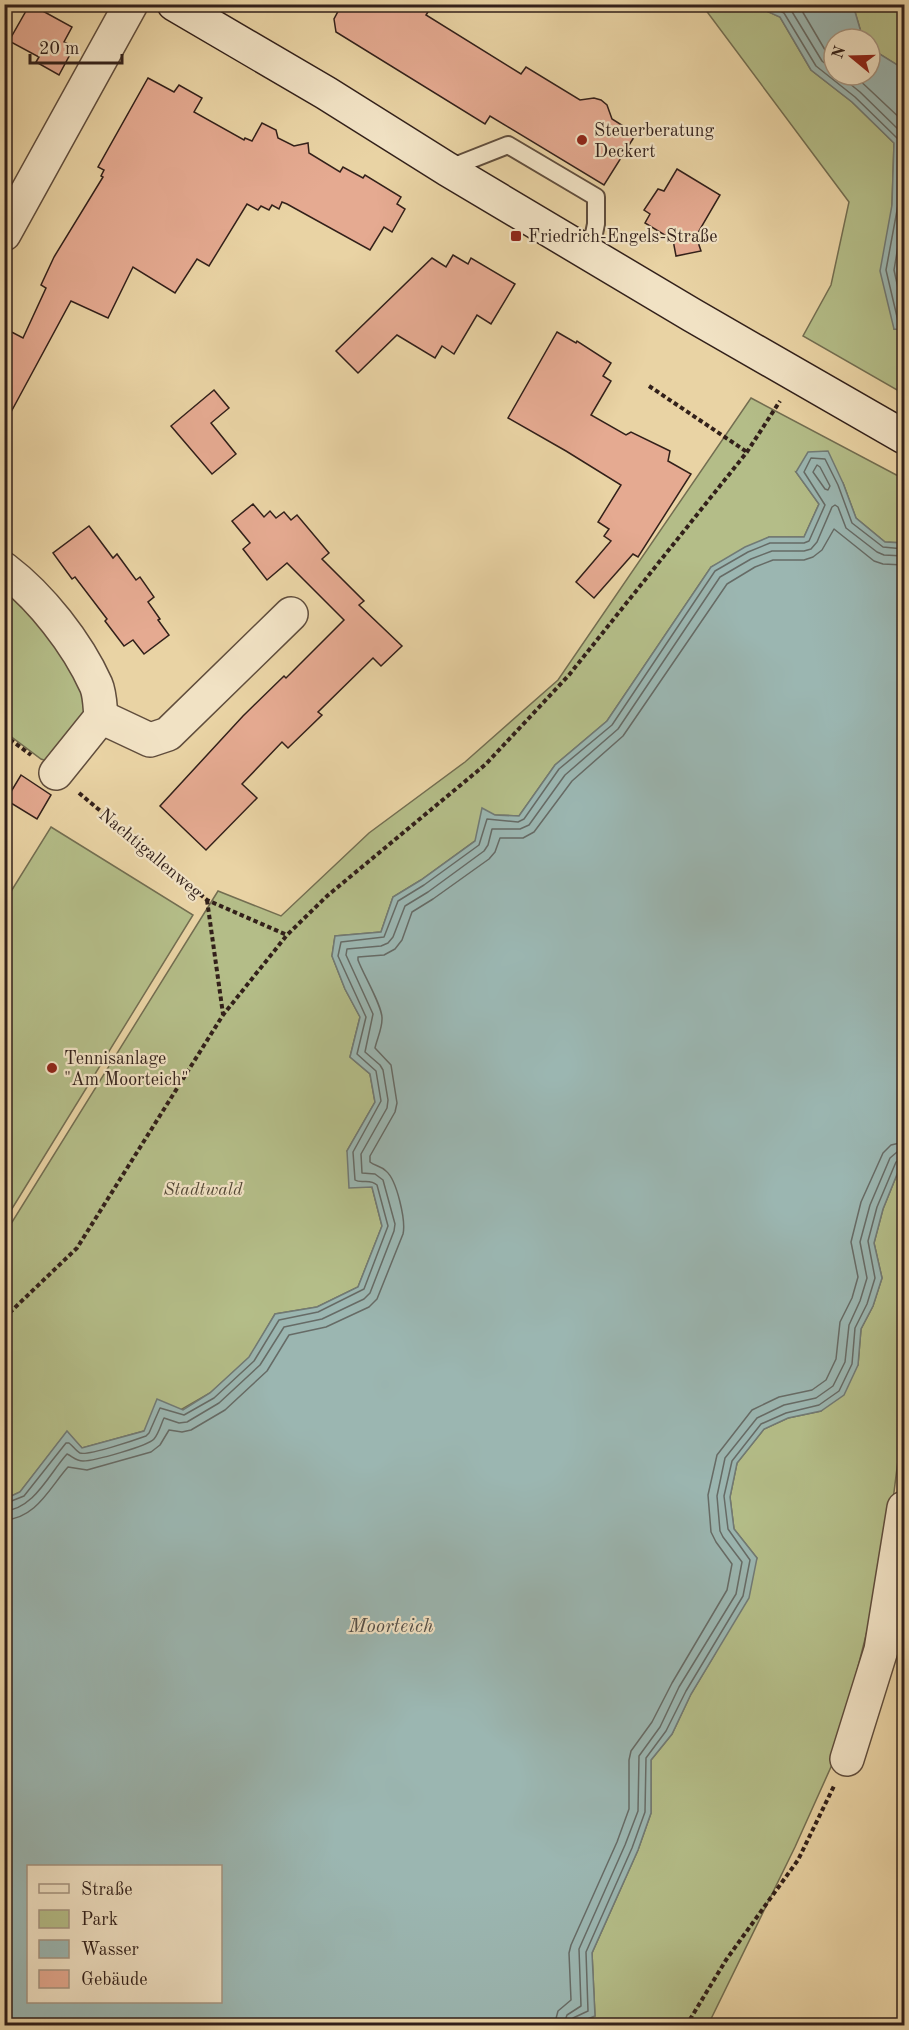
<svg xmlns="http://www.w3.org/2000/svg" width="909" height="2030" font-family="'Old Standard TT',serif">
<rect width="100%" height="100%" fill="#e9d3a4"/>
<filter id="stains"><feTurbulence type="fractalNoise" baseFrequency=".00333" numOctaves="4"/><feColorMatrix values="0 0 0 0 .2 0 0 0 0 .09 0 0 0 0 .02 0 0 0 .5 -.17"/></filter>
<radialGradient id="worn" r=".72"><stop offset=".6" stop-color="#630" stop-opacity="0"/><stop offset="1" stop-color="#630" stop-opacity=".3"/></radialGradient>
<g fill="#b4bd88" stroke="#736e51" stroke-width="1.5">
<polygon points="702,5 753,5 780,17 811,70 852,102 894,143 892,204 894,329 904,330 904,394 803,336 831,285 849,202"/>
<polygon points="853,5 904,5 904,66 900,67 870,48 870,39 863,39"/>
<polygon points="751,398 904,479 904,543 885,542 856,518 843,483 796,472 819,504 804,537 769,537 711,567 607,721 555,765 519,816 495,815 476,840 421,880 393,897 381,932 335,936 332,956 345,989 360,1017 350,1057 370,1074 375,1102 347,1151 372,1187 382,1226 358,1287 317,1307 275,1314 250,1357 210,1393 144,1431 82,1448 67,1432 20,1492 5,1499 4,1235 218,891 281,916 369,833 465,762 558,680"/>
<polygon points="4,574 19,585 98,715 58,765 41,759 5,732"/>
<polygon points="51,827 193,915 5,1220 5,901"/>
<polygon points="904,1157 904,1412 886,1556 835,1758 795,1847 708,2025 570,2026 595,2016 592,1953 638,1850 651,1813 651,1760 672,1734 691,1694 715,1654 757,1558 734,1529 730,1497 737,1463 764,1429 788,1418 821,1411 858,1365 861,1329 873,1306 882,1278 874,1243 883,1209"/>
</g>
<g fill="#9bb6b1" stroke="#717a75" stroke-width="1.5" fill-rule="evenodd">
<polygon points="753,5 853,5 863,39 834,39 834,75 870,75 870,48 899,66 904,66 904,330 894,329 880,271 892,205 894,143 852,102 811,70 780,17"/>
<path d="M828 451 843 483 856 518 885 542 904 543V1157L883 1209 874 1243 882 1278 873 1306 861 1329 858 1365 844 1395 821 1411 788 1418 764 1429 737 1463 730 1497 734 1529 757 1558 749 1598 691 1694 672 1734 651 1760V1813L638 1850 592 1953 595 2016 570 2026 5 2025V1499L20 1492 67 1431 82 1448 144 1431 157 1399 183 1410 210 1393 249 1357 275 1314 317 1307 358 1287 382 1226 372 1187 349 1188 347 1151 375 1102 370 1074 350 1057 360 1017 345 989 332 956 335 936 381 932 393 897 421 880 475 841 482 808 495 815 519 816 555 765 607 721 711 567 745 547 769 537H804L819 504 796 472 808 452ZM28 1866H220V2002H28Z"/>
</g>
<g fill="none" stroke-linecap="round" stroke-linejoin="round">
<g stroke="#666b66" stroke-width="1.5">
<polyline points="768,4 784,13 816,66 855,97 899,140 898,205 886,270 898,321 904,324"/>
<polyline points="785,4 791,10 822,61 834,71"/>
<polyline points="798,4 828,55 834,59"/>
<polyline points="839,75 860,92 904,135"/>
<polyline points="854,75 904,122"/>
<polyline points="904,210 894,270 904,315"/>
<polygon points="817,465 820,467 830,486 828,490 825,489 813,472"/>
<path d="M4 1504 24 1496 66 1443H69C72 1445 76 1451 80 1453 88 1456 135 1440 146 1436L149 1433 160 1408 184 1415 214 1398 254 1361 279 1320 318 1312 364 1289 388 1226 377 1185C370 1178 361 1184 355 1180L353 1152 381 1101 376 1071 357 1054 366 1017 338 956 341 942 384 937 398 901 424 885 479 845 487 819 518 822 524 819 559 769 612 725 715 571 748 552 770 543H804L809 541 825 505 804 472 811 458 825 459 838 485 852 523 883 547 904 549"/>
<path d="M4 1511C34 1509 49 1474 67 1454 72 1456 76 1461 83 1461 94 1461 148 1446 154 1439 159 1433 161 1424 164 1418L179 1423 187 1422 219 1403 260 1365 284 1327 322 1319 364 1299 370 1293 394 1231 395 1224 383 1180 375 1174 362 1173 361 1154 387 1108 388 1100 383 1070 380 1065 365 1052 373 1014 346 955 347 949 381 946 388 943 393 937 405 906 428 892 484 851 488 845 492 829H520L529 825 565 775 618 729 720 577 751 559 772 551H804L811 549 817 542 832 507 835 505 838 507 846 528 877 552 884 555 904 556"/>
<path d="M4 1520C36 1519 50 1487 68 1467L87 1470 151 1452 160 1445 169 1430 182 1432 191 1430 225 1410 267 1371 289 1335 326 1327 369 1307 377 1299 403 1234C406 1221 397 1180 386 1171 381 1166 375 1166 370 1162V1156L395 1112 397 1103 391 1065 375 1048C377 1039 382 1029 382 1019 383 1007 363 974 358 960V957L384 955 395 949 402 940 412 912 433 899 489 859 495 852 500 838H523L534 832 572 781 623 736 727 584 755 567 773 560H804L813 557 822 550 834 529 874 561 883 564 904 565"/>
<polyline points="554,2026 558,2011 571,2000 569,1953 571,1945 617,1842 629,1809 629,1760 631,1751 652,1722 672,1683 727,1590 732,1564 716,1542 711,1532 708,1495 717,1455 752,1410 779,1397 812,1390 826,1380 836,1359 840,1322 852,1298 858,1277 851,1242 861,1202 883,1153 891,1145 904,1142"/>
<polyline points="563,2026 567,2015 581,2006 579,1949 625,1845 638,1811 639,1756 660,1727 679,1687 736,1594 742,1562 723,1537 720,1531 717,1496 725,1458 757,1418 784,1405 816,1398 833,1386 845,1362 849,1325 860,1301 867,1278 860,1242 870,1205 890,1158 897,1152 904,1151"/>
<polyline points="571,2026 573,2018 588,2011 586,1952 632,1848 645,1812 646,1758 666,1731 686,1691 743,1596 750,1560 728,1529 724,1496 732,1461 761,1424 786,1413 819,1405 839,1391 852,1364 855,1328 867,1304 875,1278 868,1241 877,1207 896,1162 900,1159 904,1158"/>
</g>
</g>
<g fill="#e5aa91" stroke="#32201a" stroke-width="1.5">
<polygon points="30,4 72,27 64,42 74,47 59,75 36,62 39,57 9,41"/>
<polygon points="342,4 433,4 426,15 521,74 526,67 580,100 594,98 601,100 607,105 612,119 636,134 604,185 490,116 485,124 336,32 334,19"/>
<polygon points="148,78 174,92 179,85 202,98 194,112 244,140 245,138 252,141 262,123 276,130 278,138 294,146 308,143 309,153 340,172 343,167 363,178 365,175 401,197 397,204 405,209 392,232 384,227 370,250 287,204 282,202 279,209 272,205 269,210 261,206 258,210 247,204 209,266 197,259 175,293 133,267 108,318 71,301 4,425 4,328 23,338 46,288 41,285 54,257 103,177 101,176 104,170 98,167"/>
<polygon points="677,169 720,195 696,236 701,251 676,256 673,240 645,223 650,214 644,210 658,189 664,191"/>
<polygon points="453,255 468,264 471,258 515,284 491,324 477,315 454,354 442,346 435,358 397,335 358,373 336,351 432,258 446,267"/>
<polygon points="557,332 576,343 577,341 611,363 603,376 611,381 591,415 626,435 631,432 670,451 668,461 691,474 638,557 633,554 594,598 576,582 611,541 604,536 609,529 598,522 621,485 566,451 508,418"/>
<polygon points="214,390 229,408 211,423 236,454 212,474 171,426"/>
<polygon points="253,504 264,517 270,511 276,518 284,512 291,520 297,515 329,553 322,559 364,601 359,605 402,646 381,666 373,658 318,712 322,715 288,748 282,742 242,784 257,798 206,850 160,806 243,716 284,676 286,678 344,620 287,563 267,580 243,549 250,543 232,521"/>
<polygon points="89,526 113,558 117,554 136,580 140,577 154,597 148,602 160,619 158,620 169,635 144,654 133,640 124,646 105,621 107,619 75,577 72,579 53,553"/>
<polygon points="21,775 51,795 37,819 6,800"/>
</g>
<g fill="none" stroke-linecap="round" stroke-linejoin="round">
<g stroke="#604d3c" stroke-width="20">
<polyline id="lane" points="447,169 508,145 596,197 596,224 590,253"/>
</g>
<g stroke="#604d3c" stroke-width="36">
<g id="street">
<polyline points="4,234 131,4"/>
<path d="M4 569C41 597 77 643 96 685 100 694 100 707 101 717L56 773"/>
<polyline points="101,717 150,740 168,734 291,614"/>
<polyline points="847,1759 881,1650 904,1508"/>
</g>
</g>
<g stroke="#32201a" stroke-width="36">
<polyline id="secondary" points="174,4 326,93 447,169 692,315 904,437"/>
</g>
<g stroke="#32201a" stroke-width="4" stroke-dasharray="4.5 3" stroke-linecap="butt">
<polyline points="649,386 747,452"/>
<polyline points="4,735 31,755"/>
<polyline points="79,793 207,900 287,935"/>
<polyline points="207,900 223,1014"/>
<polyline points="4,1318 77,1248 223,1015 287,935 327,896 486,764 569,675 747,452 780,401"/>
<polyline points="686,2026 726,1960 798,1860 834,1786"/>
</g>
<use href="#lane" stroke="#f1e2c4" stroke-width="16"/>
<use href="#street" stroke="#f1e2c4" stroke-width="33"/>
<use href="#secondary" stroke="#f1e2c4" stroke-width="33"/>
</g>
<g fill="#8f2418" stroke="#f1e2c4" stroke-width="2">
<circle cx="582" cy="140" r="6"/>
<rect x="510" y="230" width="12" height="12" rx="3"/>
<circle cx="52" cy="1068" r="6"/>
</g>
<g text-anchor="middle" stroke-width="4.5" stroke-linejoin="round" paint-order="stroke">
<g font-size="18" fill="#32201a" stroke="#f1e2c4" text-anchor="start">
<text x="594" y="136">Steuerberatung<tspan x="594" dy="21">Deckert</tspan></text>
<text x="528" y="242">Friedrich-Engels-Straße</text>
<text x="64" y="1064">Tennisanlage<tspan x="64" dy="21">"Am Moorteich"</tspan></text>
</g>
<g font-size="18" fill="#32201a" stroke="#f1e2c4">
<text transform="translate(151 853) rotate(40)" y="6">Nachtigallenweg</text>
</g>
<g font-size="18" font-style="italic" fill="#524736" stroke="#f1e2c4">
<text x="203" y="1195">Stadtwald</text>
</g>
<g font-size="20" font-style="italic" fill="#524d47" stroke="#f1e2c4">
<text x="391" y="1632">Moorteich</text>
</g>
</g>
<rect width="909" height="2030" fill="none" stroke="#e9d3a4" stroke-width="24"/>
<rect x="6" y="6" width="897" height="2018" fill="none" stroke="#32201a" stroke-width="3"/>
<rect x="12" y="12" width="885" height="2006" fill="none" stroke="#32201a" stroke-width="1.5"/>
<rect x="27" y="1865" width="195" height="138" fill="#f1e2c4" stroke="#a59480" stroke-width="1.5"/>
<rect x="39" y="1884" width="30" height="9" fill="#f1e2c4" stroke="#a59480" stroke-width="1.5"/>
<text x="81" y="1895" font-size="18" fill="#32201a">Straße</text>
<rect x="39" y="1910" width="30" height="18" fill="#b4bd88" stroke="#a59480" stroke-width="1.5"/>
<text x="81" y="1925" font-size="18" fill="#32201a">Park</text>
<rect x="39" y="1940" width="30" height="18" fill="#9bb6b1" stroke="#a59480" stroke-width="1.5"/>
<text x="81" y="1955" font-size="18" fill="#32201a">Wasser</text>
<rect x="39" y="1970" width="30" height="18" fill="#e5aa91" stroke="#a59480" stroke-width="1.5"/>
<text x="81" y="1985" font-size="18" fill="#32201a">Gebäude</text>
<g transform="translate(852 57) rotate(289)"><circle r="28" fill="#f1e2c4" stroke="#a59480" stroke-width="1.5"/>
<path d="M0-4.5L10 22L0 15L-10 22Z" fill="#8f2418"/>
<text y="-9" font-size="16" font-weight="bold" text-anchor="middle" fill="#32201a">N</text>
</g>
<path d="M30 54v9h92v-9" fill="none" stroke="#32201a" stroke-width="3"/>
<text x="39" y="54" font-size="18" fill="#32201a" stroke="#f1e2c4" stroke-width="4.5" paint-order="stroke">20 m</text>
<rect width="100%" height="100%" filter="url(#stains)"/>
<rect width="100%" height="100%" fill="url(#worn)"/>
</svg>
